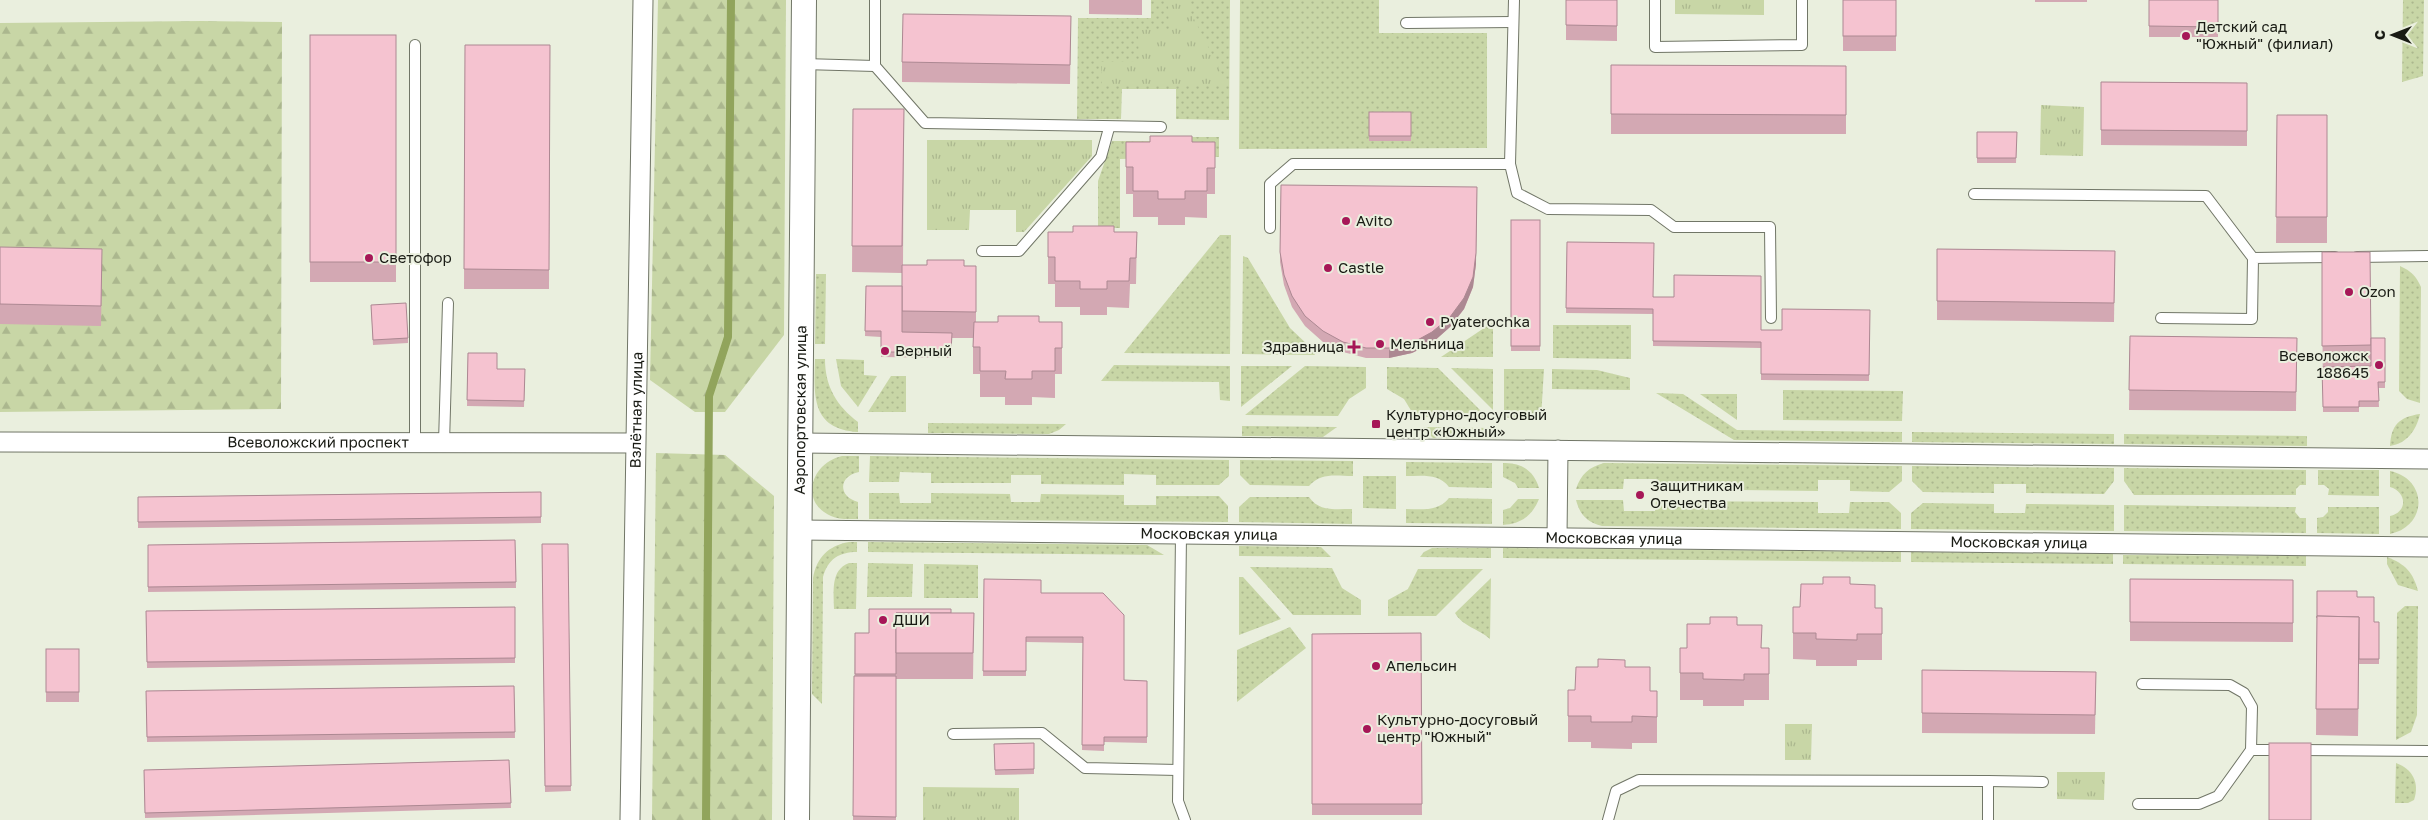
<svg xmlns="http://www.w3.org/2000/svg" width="2428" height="820" font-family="'Golos Text',sans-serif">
<defs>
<pattern id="grass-dots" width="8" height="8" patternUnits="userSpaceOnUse" patternTransform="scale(1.25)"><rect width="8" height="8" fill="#c8d6a6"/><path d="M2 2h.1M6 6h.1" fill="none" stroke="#abb78e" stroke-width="1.8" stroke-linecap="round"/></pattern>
<pattern id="forest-firs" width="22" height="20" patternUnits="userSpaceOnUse" patternTransform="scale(1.25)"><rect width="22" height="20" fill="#c8d6a6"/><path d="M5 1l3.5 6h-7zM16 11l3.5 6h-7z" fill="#abb78e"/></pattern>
<pattern id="park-tufts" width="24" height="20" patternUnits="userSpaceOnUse" patternTransform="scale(1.25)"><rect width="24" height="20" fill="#c8d6a6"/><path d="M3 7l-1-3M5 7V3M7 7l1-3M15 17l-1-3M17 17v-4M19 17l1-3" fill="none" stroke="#abb78e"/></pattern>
</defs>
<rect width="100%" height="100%" fill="#eaefde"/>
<g fill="url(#grass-dots)">
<polygon points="1151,0 1230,0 1229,120 1176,119 1176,89 1122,89 1121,119 1077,119 1078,18 1151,18"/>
<polygon points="1240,0 1379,0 1379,33 1487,33 1487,148 1239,149"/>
<polygon points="2403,0 2424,0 2423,76 2402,82"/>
<rect x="1176" y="137" width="43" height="20"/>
<polygon points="1112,141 1160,141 1160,158 1120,159 1120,228 1098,228 1098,181"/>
<polygon points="1220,235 1231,235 1230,354 1124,353"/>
<polygon points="1243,256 1248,258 1290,328 1310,347 1315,355 1242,354"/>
<path d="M2400 266C2411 271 2416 276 2421 287L2420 403 2407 399 2399 391Z"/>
<polygon points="816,274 826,274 825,344 815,344"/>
<polygon points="1493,322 1493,357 1441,357"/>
<polygon points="1553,325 1631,325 1631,359 1553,358"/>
<path d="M815 359H825C825 387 837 406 858 422V432C811 429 814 396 815 359Z"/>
<polygon points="836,359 864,360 864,375 877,376 858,407 841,386"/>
<polygon points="1114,365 1230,366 1230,401 1220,400 1219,382 1101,381"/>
<polygon points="1241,366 1292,366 1241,407"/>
<polygon points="1305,366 1366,367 1366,388 1349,399 1338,416 1245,415"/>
<polygon points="1387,367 1438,368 1487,417 1415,417 1404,399 1387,389"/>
<polygon points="1451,368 1493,369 1493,410"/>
<polygon points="1504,369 1544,369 1541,418 1504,418"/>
<polygon points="1552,369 1597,370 1630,378 1630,390 1552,389"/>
<polygon points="891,376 906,376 906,412 868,412"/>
<polygon points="1783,390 1903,391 1902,421 1783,420"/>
<polygon points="1656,393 1683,394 1737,430 1902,432 1902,442 1734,440"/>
<polygon points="1700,394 1737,394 1737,420"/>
<path d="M2420 414C2416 431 2407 443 2390 446 2391 425 2399 417 2420 414Z"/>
<polygon points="928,423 1066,424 1059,430 1049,434 928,433"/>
<polygon points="1242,426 1337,427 1323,437 1242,436"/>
<polygon points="1422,427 1493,428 1493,438 1433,438"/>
<polygon points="1912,432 2114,434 2114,444 1912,442"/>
<polygon points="2124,434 2307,436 2307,446 2124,444"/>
<path d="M842 456H859V472C838 476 838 497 858 502V519C849 519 839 520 831 516 799 502 811 463 842 456Z"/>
<polygon points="870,456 1229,460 1229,476 1219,485 1156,485 1156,475 1124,474 1124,485 1041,484 1041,475 1011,475 1011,483 931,483 931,473 900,472 899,482 869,482"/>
<path d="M1240 460 1353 461V476C1336 476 1321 472 1309 486L1250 485 1240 475Z"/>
<path d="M1406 462 1492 463V488L1449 487C1439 473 1422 476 1406 476Z"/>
<path d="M1503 463C1521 462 1534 471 1539 488H1518L1515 483 1503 477Z"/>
<path d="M1604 463 1902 466V481L1889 492 1850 491V480H1818V491L1656 489V479H1624L1623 489H1576C1581 474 1589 467 1604 463Z"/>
<polygon points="1912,466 2114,468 2114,481 2104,494 2026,493 2026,484 1994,484 1994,493 1923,492 1912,481"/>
<polygon points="2124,468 2306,470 2306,485 2300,485 2296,489 2296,495 2134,495 2124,481"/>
<polygon points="2318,470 2379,470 2379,496 2328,495 2329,489 2324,485 2318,485"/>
<path d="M2390 471C2428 479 2428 526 2390 534V516C2408 512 2407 492 2390 487Z"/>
<polygon points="1363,476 1396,476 1396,509 1363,508"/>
<polygon points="869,493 899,493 900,503 931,503 931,493 1010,494 1011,502 1040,502 1041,494 1124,495 1124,505 1156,505 1156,496 1219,496 1228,506 1228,522 869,519"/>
<path d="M1250 497H1309C1319 512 1336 509 1352 509V524L1239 522V507Z"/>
<path d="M1449 498 1492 499V524L1406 523V509C1422 509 1438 512 1449 498Z"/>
<path d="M1518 499H1539C1532 516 1521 524 1503 525V510L1510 508Z"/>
<path d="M1576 500H1623L1624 511H1655L1656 501 1818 502V513H1849L1850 502H1889L1901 513V529L1602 526C1587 522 1580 515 1576 500Z"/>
<polygon points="1923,503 1994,504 1994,513 2025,513 2026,504 2114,505 2114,531 1911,529 1911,513"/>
<polygon points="2124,505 2296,507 2295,512 2300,518 2306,518 2306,533 2124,531"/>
<polygon points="2328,507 2379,507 2379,534 2317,533 2317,518 2323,517 2328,512"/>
<path d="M849 542H857V552C839 552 828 559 823 577L822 704 812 694 813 578C817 557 828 546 849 542Z"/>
<polygon points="868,542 1147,545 1164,555 868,552"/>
<polygon points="1239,546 1321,547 1331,557 1239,556"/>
<polygon points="1432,548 1491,548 1491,558 1420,557 1424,552"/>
<polygon points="1503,548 1901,552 1901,562 1503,558"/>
<polygon points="1911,552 2113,554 2113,564 1911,562"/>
<polygon points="2123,555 2306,556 2306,566 2123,564"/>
<path d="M2387 557C2405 564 2413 572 2418 591L2398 585 2387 564Z"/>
<path d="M849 563H857L856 609H834C834 592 830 570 849 563Z"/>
<polygon points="868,563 913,564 912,597 867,597"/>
<polygon points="924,564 978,565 978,598 924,598"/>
<polygon points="1250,567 1332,568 1342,588 1361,600 1361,615 1293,615"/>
<polygon points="1418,569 1483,569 1436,616 1388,616 1388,600 1408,589"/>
<polygon points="1239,577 1243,577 1281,619 1239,635"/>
<path d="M1491 578 1490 639C1479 629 1462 626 1455 613Z"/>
<polygon points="2405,606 2418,606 2417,715 2411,732 2396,740 2397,613"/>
<polygon points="1290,627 1306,648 1237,702 1237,650"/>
<path d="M2396 763C2412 769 2420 782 2414 800L2408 803H2395Z"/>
</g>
<g fill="url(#forest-firs)">
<polygon points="658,0 786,0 784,335 725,412 695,412 650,380"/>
<polygon points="202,21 282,22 281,409 0,412 0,23"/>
<polygon points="656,453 725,455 774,496 772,820 652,820"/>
</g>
<g fill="url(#park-tufts)">
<polygon points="1168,0 1191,0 1191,13 1227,84 1102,84 1101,62 1139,61 1138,30 1169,29"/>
<polygon points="1675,0 1764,0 1764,15 1675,14"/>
<polygon points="2041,105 2084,107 2083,156 2040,155"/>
<polygon points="927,140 1092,140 1092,156 1024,232 1016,232 1016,210 970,210 969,230 927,230"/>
<polygon points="1785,724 1812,724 1811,760 1785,760"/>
<polygon points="2057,772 2105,772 2104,800 2057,799"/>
<polygon points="923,787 1019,788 1019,820 923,820"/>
</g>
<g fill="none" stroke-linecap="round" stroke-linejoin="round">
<polyline stroke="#91a45c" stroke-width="8" points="706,820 709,396 728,337 731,0"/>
<g stroke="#717667" stroke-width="12">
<g id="service">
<polyline points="875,0 875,66 925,123 1161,127"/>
<polyline points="1655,0 1655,47 1802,45 1802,0"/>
<polyline points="1406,23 1513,22"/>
<polyline points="415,45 415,443"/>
<polyline points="803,64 875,66"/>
<polyline points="1510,164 1517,193 1548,209 1651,210 1674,227 1770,227 1771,318"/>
<polyline points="1974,194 2206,196 2253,258"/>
<polyline points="1270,228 1270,184 1293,164 1510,164 1514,0"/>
<polyline points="982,251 1019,251 1101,157 1109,128"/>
<polyline points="2357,257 2428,256"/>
<polyline points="2161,318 2252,319 2253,258 2335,257"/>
<polyline points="444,443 448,303"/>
<polyline points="1181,534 1178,801 1185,820"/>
<polyline points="953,734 1042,733 1085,768 1178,770"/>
<polyline points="2251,750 2283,750"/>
<polyline points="2300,750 2428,751"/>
<polyline points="1988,781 2043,782"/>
<polyline points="2138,804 2199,804 2218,796 2251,750 2252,707 2244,693 2230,685 2142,684"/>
<polyline points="1608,820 1616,791 1639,780 1988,781 1988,820"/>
</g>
</g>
<g stroke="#717667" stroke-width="21">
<g id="minor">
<path id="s1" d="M0 442 635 443"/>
<polyline points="800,443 2428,459"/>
<path id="s2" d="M799 530 2428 547"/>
<polyline points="1557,537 1558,450"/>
<path id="s3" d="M630 820 643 0"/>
</g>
</g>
<g stroke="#717667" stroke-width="26">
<g id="tertiary">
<path id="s4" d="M797 820 804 0"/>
</g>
</g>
<use href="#service" stroke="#fff" stroke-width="10"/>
<use href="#minor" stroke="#fff" stroke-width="19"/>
<use href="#tertiary" stroke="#fff" stroke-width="24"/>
</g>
<g fill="#d3a8b3">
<polygon points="1089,0 1142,0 1142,15 1089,14"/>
<polygon points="1566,0 1617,0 1617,41 1566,40"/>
<rect x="1843" y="0" width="53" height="51"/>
<rect x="2035" y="0" width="52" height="2"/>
<rect x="2149" y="0" width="69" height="37"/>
<polygon points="1071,16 1070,84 902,82 902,62"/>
<rect x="310" y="35" width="86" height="247"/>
<polygon points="465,45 550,45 549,289 464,289"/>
<polygon points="1611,65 1846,66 1846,134 1611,134"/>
<polygon points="2101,82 2247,83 2247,146 2101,145"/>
<polygon points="853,109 904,109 903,265 976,266 976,322 1062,322 1062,374 1055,374 1055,398 1032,397 1032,405 1005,405 1005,397 980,397 980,374 973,374 973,338 952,338 951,358 881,357 881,337 865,336 866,286 902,286 902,273 852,272"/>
<rect x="1369" y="112" width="42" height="29"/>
<polygon points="2277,115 2327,115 2327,243 2276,243"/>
<polygon points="1977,132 2017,132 2016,163 1977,163"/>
<polygon points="1126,142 1215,142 1215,194 1207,194 1207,218 1185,217 1185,225 1158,225 1158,217 1133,217 1133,194 1126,194"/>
<polygon points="1281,185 1476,264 1473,287 1464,309 1450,327 1432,343 1412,353 1389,358 1366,358 1343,352 1323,342 1305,326 1292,307 1284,285 1280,262"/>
<rect x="1511" y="220" width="29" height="131"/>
<polygon points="1048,232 1137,232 1136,284 1130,284 1129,308 1107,307 1107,315 1080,315 1080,307 1055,307 1055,284 1048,284"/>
<polygon points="1567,242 1654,297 1761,330 1782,330 1870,310 1869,381 1761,380 1761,348 1653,346 1653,314 1566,313"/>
<polygon points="0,247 102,268 101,326 0,324"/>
<polygon points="1937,249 2115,251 2114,322 1937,320"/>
<polygon points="2322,252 2371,338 2385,338 2385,388 2378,388 2379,407 2359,407 2359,412 2323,412"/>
<polygon points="371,305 408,338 408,343 373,345"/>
<polygon points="2130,336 2297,338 2296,411 2129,410"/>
<polygon points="468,353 497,369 525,369 524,407 467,406"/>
<polygon points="541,492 541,523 138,528 138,497"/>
<polygon points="515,540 516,588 148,592 148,545"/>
<polygon points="542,544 568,544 571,791 545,792"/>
<polygon points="984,579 1041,593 1124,680 1147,681 1147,743 1104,742 1104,751 1082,750 1083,643 1026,642 1026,676 983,676"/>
<polygon points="2130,579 2293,580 2293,642 2130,641"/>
<polygon points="1823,584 1850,584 1875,608 1882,608 1882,660 1857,660 1857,666 1816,666 1816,660 1793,659 1793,607 1800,607"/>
<polygon points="2317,591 2357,597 2374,622 2379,622 2379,664 2359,664 2358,736 2316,735"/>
<polygon points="515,607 515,663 147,668 146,611"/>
<polygon points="951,613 974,613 973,679 896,679 896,820 853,820 855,633 869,633"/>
<polygon points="1710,624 1737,625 1762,648 1769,648 1769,700 1744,700 1744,706 1703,706 1703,700 1680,700 1680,648 1687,648"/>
<polygon points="1421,633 1422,815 1312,815 1312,634"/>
<rect x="46" y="649" width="33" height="53"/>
<polygon points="1625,667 1650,691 1657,691 1657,743 1632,743 1632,749 1591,748 1591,742 1568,742 1568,690 1575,690"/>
<polygon points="1922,670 2096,672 2095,734 1922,733"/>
<polygon points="514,686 515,738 147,742 146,691"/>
<polygon points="1034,743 1034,774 995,775 994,744"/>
<polygon points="509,760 511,808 145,818 144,770"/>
</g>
<polygon fill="#ac8892" points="1477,187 1476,264 1473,287 1464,309 1450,327 1432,343 1412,353 1389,358 1389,348"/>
<g fill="#f5c3d0" stroke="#ac8892">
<polygon points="1566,0 1617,0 1617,26 1566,25"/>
<rect x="1843" y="0" width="53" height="36"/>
<polygon points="2149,0 2218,0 2218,27 2149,26"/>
<polygon points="903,14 1071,16 1070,65 902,62"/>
<rect x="310" y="35" width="86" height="227"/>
<polygon points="465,45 550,45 549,270 464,269"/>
<polygon points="1611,65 1846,66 1846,115 1611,114"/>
<polygon points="2101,82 2247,83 2247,131 2101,130"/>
<polygon points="853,109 904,109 902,246 852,246"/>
<rect x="1369" y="112" width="42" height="24"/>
<polygon points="2277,115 2327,115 2327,217 2276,217"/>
<polygon points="1977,132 2017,132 2016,158 1977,158"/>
<polygon points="1150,136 1192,136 1192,142 1215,142 1215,168 1207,168 1207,191 1185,191 1185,199 1158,199 1158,191 1133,191 1133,167 1126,167 1126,142 1150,142"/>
<polygon points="1281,185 1477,187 1476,253 1473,277 1464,298 1450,317 1432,332 1412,343 1389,348 1366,348 1343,342 1323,331 1305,316 1292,296 1284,275 1280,252"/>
<rect x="1511" y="220" width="29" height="126"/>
<polygon points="1073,226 1114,226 1114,232 1137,232 1136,258 1130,258 1129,281 1107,281 1107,289 1080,289 1080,281 1055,281 1055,257 1048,257 1048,232 1073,232"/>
<polygon points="1567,242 1654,243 1653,297 1674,297 1674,275 1761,276 1761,330 1782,330 1782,309 1870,310 1869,375 1761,374 1761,342 1653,341 1653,309 1566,308"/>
<polygon points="0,247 102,249 101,306 0,304"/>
<polygon points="1937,249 2115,251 2114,303 1937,301"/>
<polygon points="2322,252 2370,252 2371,345 2322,346"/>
<polygon points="927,260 964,260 964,266 976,266 976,312 902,311 902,265 927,265"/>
<polygon points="866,286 902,286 902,332 952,333 951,352 881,352 881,331 865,331"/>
<polygon points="406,303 408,338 373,340 371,305"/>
<polygon points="998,316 1039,316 1039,322 1062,322 1062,348 1055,348 1055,371 1032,371 1032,379 1005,379 1006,371 980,371 980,347 973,347 974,322 998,322"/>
<polygon points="2130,336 2297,338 2296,392 2129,390"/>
<polygon points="2371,338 2385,338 2385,382 2378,382 2379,401 2359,401 2359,407 2323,407 2322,367 2371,366"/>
<polygon points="468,353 497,353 497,369 525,369 524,401 467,400"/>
<polygon points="541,492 541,517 138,522 138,497"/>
<polygon points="515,540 516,582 148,587 148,545"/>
<polygon points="542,544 568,544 571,786 545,786"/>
<polygon points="1823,577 1850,577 1850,584 1875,585 1875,608 1882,608 1882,634 1857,634 1857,640 1816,639 1816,633 1793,633 1793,607 1800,607 1801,584 1823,584"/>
<polygon points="984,579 1041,580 1041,593 1103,593 1124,615 1124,680 1147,681 1147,737 1104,737 1104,745 1082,745 1083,637 1026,637 1026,671 983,671"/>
<polygon points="2130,579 2293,580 2293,623 2130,622"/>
<polygon points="2317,591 2357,591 2357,597 2374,597 2374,622 2379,622 2379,659 2359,659 2359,617 2317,616 2317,618"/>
<polygon points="515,607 515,658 147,662 146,611"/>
<polygon points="869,609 951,609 951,613 896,613 896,674 855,674 855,633 869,633"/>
<polygon points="896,613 974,613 973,653 896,653"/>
<polygon points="2317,616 2359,617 2358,709 2316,709"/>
<polygon points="1710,617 1737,617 1737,625 1762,625 1761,648 1769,648 1769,674 1744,674 1744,680 1703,679 1703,673 1680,673 1680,648 1687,648 1687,624 1710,624"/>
<polygon points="1421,633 1422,804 1312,804 1312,634"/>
<rect x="46" y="649" width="33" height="43"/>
<polygon points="1598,659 1625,660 1625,667 1650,667 1650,691 1657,691 1657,717 1632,716 1632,722 1591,722 1591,716 1568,716 1568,690 1575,690 1576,667 1598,667"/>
<polygon points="1922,670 2096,672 2095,715 1922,713"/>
<polygon points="854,676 896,676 896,817 853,816"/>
<polygon points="514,686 515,732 147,737 146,691"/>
<polygon points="1034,743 1034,769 995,770 994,744"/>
<rect x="2269" y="743" width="42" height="77"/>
<polygon points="509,760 511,803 145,813 144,770"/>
</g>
<g fill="#a61757" stroke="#eaefde" stroke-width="2">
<circle cx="2186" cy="36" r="5"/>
<circle cx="1346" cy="221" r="5"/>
<circle cx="369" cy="258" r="5"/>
<circle cx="1328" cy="268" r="5"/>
<circle cx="2349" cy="292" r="5"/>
<circle cx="1430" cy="322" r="5"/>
<circle cx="1380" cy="344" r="5"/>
<path d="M1351.5 339.5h5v5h5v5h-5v5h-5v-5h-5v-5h5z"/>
<circle cx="885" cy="351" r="5"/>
<circle cx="2379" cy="365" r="5"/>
<rect x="1371" y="419" width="10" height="10" rx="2.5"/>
<circle cx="1640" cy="495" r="5"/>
<circle cx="883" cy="620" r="5"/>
<circle cx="1376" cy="666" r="5"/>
<circle cx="1367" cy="729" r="5"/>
</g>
<g text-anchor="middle" stroke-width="4" stroke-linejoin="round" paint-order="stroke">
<g font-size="15" fill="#191b14" stroke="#eaefde" text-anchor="start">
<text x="2196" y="32">Детский сад<tspan x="2196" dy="17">"Южный" (филиал)</tspan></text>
<text x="1356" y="226">Avito</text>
<text x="379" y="263">Светофор</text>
<text x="1338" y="273">Castle</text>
<text x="2359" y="297">Ozon</text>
<text x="1440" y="327">Pyaterochka</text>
<text x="1390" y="349">Мельница</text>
<text x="1344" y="352" text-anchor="end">Здравница</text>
<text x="895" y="356">Верный</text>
<text x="2369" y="361" text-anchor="end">Всеволожск<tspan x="2369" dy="17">188645</tspan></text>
<text x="1386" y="420">Культурно-досуговый<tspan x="1386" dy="17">центр «Южный»</tspan></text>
<text x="1650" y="491">Защитникам<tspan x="1650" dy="17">Отечества</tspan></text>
<text x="893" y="625">ДШИ</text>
<text x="1386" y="671">Апельсин</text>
<text x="1377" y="725">Культурно-досуговый<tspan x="1377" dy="17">центр "Южный"</tspan></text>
</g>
<g font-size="15" fill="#191b14" stroke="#eaefde">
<text dy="5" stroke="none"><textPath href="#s3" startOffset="410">Взлётная улица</textPath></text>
<text dy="5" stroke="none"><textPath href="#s4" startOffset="410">Аэропортовская улица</textPath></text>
<text dy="5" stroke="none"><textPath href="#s1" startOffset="318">Всеволожский проспект</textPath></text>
<text dy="5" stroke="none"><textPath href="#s2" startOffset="410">Московская улица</textPath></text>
<text dy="5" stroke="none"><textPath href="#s2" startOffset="815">Московская улица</textPath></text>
<text dy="5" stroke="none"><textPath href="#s2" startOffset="1220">Московская улица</textPath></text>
</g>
</g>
<g transform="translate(2393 35) rotate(270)" stroke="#eaefde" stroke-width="4" paint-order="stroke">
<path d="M0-4L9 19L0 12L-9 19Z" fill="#191b14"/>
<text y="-8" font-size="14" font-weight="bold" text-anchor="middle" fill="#191b14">С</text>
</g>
</svg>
